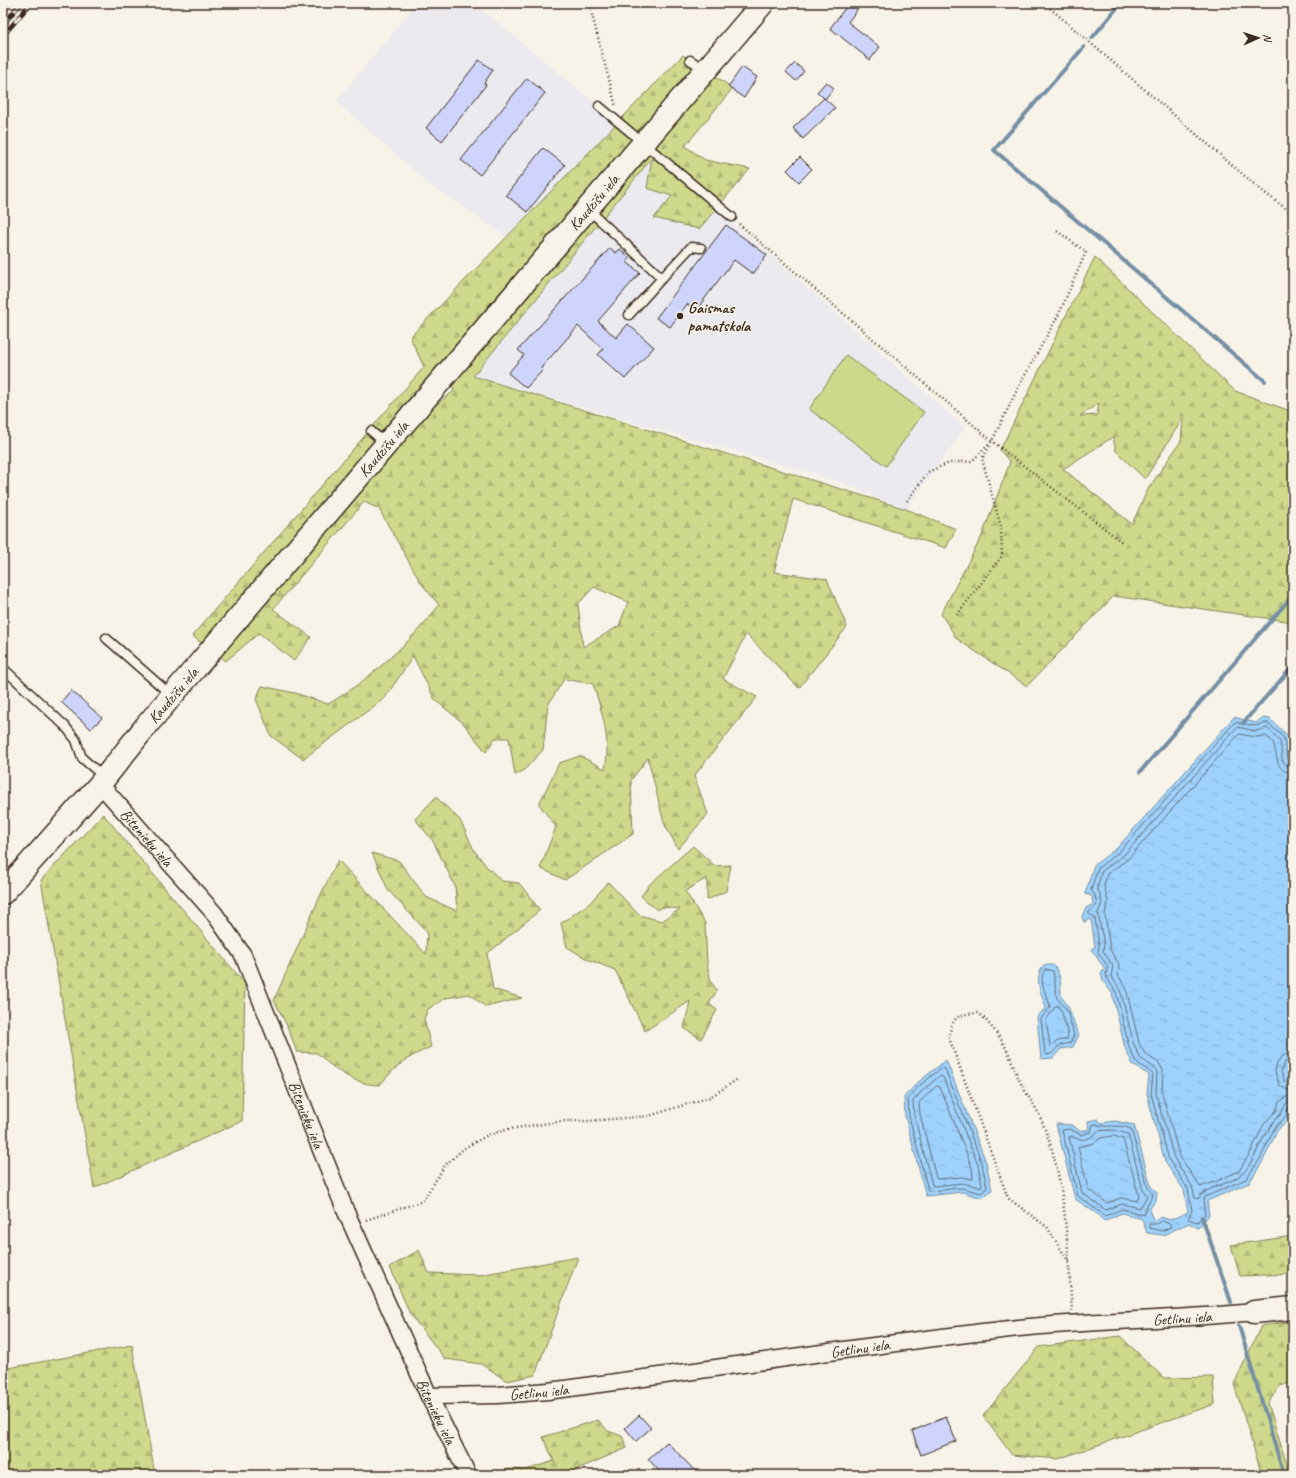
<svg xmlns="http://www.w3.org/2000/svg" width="1296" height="1478" font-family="Caveat,sans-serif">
<defs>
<pattern id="forest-firs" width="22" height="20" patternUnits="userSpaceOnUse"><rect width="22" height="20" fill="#ced98c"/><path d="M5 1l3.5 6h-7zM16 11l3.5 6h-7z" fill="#b2ba78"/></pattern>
<pattern id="water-ripples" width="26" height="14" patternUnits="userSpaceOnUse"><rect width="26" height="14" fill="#9ed2fc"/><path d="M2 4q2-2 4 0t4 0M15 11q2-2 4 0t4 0" fill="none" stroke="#89b4d8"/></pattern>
</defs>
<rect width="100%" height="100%" fill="#f7f3e8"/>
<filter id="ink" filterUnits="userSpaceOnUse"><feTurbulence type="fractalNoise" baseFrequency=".025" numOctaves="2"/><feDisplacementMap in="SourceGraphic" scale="8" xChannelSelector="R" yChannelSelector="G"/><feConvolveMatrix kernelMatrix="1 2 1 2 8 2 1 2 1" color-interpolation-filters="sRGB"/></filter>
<g filter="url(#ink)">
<g fill="#ebeaee">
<polygon points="417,3 474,3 627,130 526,249 431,186 336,101"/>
<polygon points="652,157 772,256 965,428 906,509 832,479 473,376"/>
</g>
<g fill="url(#forest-firs)" stroke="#848255" fill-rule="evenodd">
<path d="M683 55 733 88 685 146 705 160 750 169 699 229 654 218 672 196 647 188 652 158 473 376 906 509 956 529 946 548 793 499 774 572 827 579 847 627 799 688 746 634 723 679 757 697 694 776 708 814 678 849 664 823 648 758 631 780 633 834 565 880 540 868 556 827 539 804 559 763 580 756 605 769C611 739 602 712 593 684L564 679 548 705 543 750 523 771 515 775 509 738H495L486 752 463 723 435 700 413 656 385 698 303 759 271 736 256 699 262 686 295 693 328 704C367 682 412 641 439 605L421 583 379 509 364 502 273 609 311 637 294 661 259 633 226 661 192 636 424 367 410 337ZM448 368 454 391 428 411ZM594 587 628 602 619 626 583 647 578 604Z"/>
<path d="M1095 257 1235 391 1293 412V626L1286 621 1114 596 1027 686 957 639 941 614 982 536 1010 462 1000 450ZM1099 403 1097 415 1080 416ZM1183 418 1181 441 1148 489 1132 524 1063 469 1113 437 1116 451 1145 479Z"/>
<path d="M436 797 460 820 474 850 487 867 502 881 519 883 540 910 487 954 493 989 522 998 486 1007 469 994 446 998 428 1009 424 1019 431 1047C408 1057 396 1065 380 1085 355 1085 335 1070 317 1053L297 1052 287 1026 274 1000 321 894 338 860 426 954 427 932 388 890 372 853 399 861 426 897 457 911 455 886 433 841 415 819Z"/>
<polygon points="103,814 245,984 242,1121 94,1188 41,880"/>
<polygon points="693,846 715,866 731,865 726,891 707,900 707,878 685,891 705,923 707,964 711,982 717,990 709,1004 717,1010 701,1039 684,1028 690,1001 645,1031 615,970 587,959 567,947 561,923 590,903 608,882 639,915 662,921 680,909 663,907 657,910 641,896 650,884"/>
<polygon points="1293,1236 1293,1274 1240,1276 1231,1245"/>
<polygon points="419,1250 429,1273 480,1275 578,1257 535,1375 507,1381 481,1364 445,1359 410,1314 390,1267"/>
<polygon points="1293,1321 1293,1382 1280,1386 1268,1403 1290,1475 1262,1475 1234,1384 1261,1326"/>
<polygon points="1120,1336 1164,1378 1213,1377 1215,1404 1058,1459 1012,1455 983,1416 1039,1347"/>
<polygon points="132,1345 155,1475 3,1475 3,1369"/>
<polygon points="598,1420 608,1431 622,1436 627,1448 575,1470 580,1475 500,1475 507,1469 526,1470 554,1461 543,1437"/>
</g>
<polygon fill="#ced98c" stroke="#848255" points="846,355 924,412 886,466 809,409"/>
<g fill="url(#water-ripples)" stroke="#768fa3">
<polygon points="1234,717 1256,723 1262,718 1270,719 1288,736 1293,773 1293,1063 1289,1072 1293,1080 1293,1102 1289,1118 1277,1131 1263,1161 1249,1183 1207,1201 1209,1215 1198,1228 1189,1223 1163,1235 1147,1233 1142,1219 1122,1213 1104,1221 1096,1213 1075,1199 1056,1124 1072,1125 1080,1131 1089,1129 1088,1121 1098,1119 1101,1123 1115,1121 1134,1125 1151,1187 1157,1192 1156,1200 1149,1210 1154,1221 1161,1217 1170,1220 1188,1212 1184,1190 1165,1162 1147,1094 1149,1075 1133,1065 1125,1048 1112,993 1103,981 1101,973 1105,969 1091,949 1095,947 1091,919 1084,922 1082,916 1086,908 1093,904 1092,896 1085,894 1094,865 1117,848"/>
<path d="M1044 965H1053C1061 971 1061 988 1061 997 1072 1008 1072 1022 1079 1035L1073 1047 1061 1049 1053 1058 1041 1059 1037 1017 1046 1007C1041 993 1033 979 1044 965Z"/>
<polygon points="946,1060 986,1162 992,1190 982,1198 962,1192 926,1196 905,1116 904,1097 916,1084"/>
</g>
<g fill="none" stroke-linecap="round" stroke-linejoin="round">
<g stroke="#636d77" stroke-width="1">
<polyline points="1293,762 1287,759 1284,738 1268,723 1263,723 1256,726 1235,722 1120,851 1098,868 1091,890 1095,895 1097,905 1088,913 1095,918 1099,946 1098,952 1108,967 1106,974 1107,978 1116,992 1129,1047 1136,1062 1153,1074 1151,1094 1169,1160 1188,1189 1192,1211 1188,1219 1197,1222 1205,1215 1203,1201 1205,1197 1246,1179 1260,1159 1274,1129 1286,1116 1288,1108 1293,1106"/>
<path d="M1293 767C1278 766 1283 752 1280 742 1278 737 1271 732 1267 728L1256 731 1237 727 1124 855 1102 871 1097 888 1100 894 1102 903 1098 913 1104 945 1103 951 1113 966 1111 976 1120 989 1134 1045 1140 1058 1155 1068 1157 1072 1156 1094 1174 1158 1192 1186 1195 1198 1198 1199C1207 1184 1236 1186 1248 1167 1257 1154 1261 1139 1270 1127 1272 1122 1277 1119 1280 1115 1285 1109 1283 1101 1293 1101"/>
<path d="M1293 773C1275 772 1278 758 1274 745 1273 741 1269 738 1266 736L1256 737 1239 734 1128 859 1107 874 1104 886 1108 902 1105 914 1110 950 1119 964 1118 975 1126 988 1139 1043 1145 1054 1159 1063 1163 1070 1162 1093 1179 1155 1200 1187 1215 1182 1239 1171 1250 1153 1264 1124 1276 1111 1279 1102 1291 1094 1290 1091 1280 1086 1275 1072C1276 1061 1282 1053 1293 1053"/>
<path d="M1046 969 1053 971 1057 998 1067 1010 1074 1035 1070 1043 1060 1045 1051 1054 1047 1055 1045 1053 1041 1019 1050 1007C1048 995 1036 981 1046 969Z"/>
<polygon points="1058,1006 1062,1012 1068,1036 1067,1039 1058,1041 1050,1046 1046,1020 1055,1007"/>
<polyline points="1293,1059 1285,1062 1281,1072 1285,1082 1293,1085"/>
<polygon points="942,1068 945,1069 982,1163 987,1188 981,1193 962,1188 930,1191 928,1190 909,1116 908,1099 918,1087"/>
<polygon points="940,1076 943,1077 978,1165 982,1185 980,1187 962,1183 934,1186 932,1185 914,1115 913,1101 922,1091"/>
<polygon points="937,1086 940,1087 972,1167 973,1179 962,1177 938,1179 936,1178 920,1114 919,1103"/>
<path d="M1095 1124C1105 1129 1119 1123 1131 1129L1148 1188 1153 1194 1145 1209V1215L1122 1209 1105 1216 1078 1196 1062 1130 1070 1129 1081 1135 1091 1132 1093 1125Z"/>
<path d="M1114 1130 1128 1134 1143 1190 1147 1196 1140 1208 1122 1204 1106 1210 1082 1193 1069 1137 1072 1136C1081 1142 1091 1140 1098 1131Z"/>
<polygon points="1114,1136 1123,1139 1139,1196 1137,1201 1121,1198 1107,1203 1088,1189 1078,1147 1094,1143 1101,1138"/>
<polygon points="1162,1221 1170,1224 1171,1227 1162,1231 1149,1228 1149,1224 1155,1224"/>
</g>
<g stroke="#768fa3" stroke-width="4">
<polyline points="1092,38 1121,3"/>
<polyline points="1084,47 994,150 1265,381"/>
<polyline points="1243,723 1293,666"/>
<polyline points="1140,772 1293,595"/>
<polyline points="1202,1217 1231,1302"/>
<polyline points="1239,1326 1284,1475"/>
</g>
</g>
<g fill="#ced4fc" stroke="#3b2a1e">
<polygon points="849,3 862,3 848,22 880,47 870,60 830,28"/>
<polygon points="479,60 493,70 484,83 486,85 442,141 426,128"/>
<polygon points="795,63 804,71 796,81 786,72"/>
<polygon points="742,67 757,77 744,98 728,87"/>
<polygon points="527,78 545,93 480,175 461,160"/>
<polygon points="826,82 834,88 825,99 817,92"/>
<polygon points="824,98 835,108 803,139 793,128"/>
<polygon points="543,148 565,165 527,212 506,195"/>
<polygon points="800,157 812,169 799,182 787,170"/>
<polygon points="726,225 767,255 753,274 734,260 696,310 687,304 670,327 656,318"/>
<polygon points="610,248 616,253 620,249 630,258 627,262 640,273 598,321 616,338 628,324 654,347 625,379 598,355 603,349 578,326 541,368 543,370 526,388 508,373 524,355 518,350"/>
<polygon points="71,690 102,718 91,729 61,702"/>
<polygon points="639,1415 651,1428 636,1441 625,1428"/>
<polygon points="946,1417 956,1441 921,1455 912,1431"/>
<polygon points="667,1442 699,1475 663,1475 648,1459"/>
</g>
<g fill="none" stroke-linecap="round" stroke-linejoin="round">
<g stroke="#3b2a1e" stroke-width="11">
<g id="lane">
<polyline points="690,60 706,70"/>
<polyline points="599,106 732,217"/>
<polyline points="588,209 662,278 691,247 701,248"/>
<polyline points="629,315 662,278"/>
<polyline points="371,431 386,444"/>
<polyline points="106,638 171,695"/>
<polyline points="3,668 65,726 76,740 82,758 104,777"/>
</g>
</g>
<g stroke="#3b2a1e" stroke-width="19">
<g id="street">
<path id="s1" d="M100 784 214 913 243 955 346 1212 429 1396 468 1475"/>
<path id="s2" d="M429 1396 498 1395 548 1391C705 1371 861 1345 1019 1328 1097 1320 1175 1320 1254 1312"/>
</g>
</g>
<g stroke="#3b2a1e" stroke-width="25">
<g id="secondary">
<path id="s3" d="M3 893 100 784 146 726 763 3"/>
<polyline points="1254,1312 1293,1308"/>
</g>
</g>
<g stroke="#3b2a1e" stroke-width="2.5" stroke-dasharray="1 3" stroke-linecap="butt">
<polyline points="589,3 616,107"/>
<polyline points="1044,3 1261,190 1293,214"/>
<polyline points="739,224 992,441 1122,542"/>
<polyline points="907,501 928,472 949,463 972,461 992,441 1020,384 1058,316 1086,252 1057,231"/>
<polyline points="957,615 1002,556 1001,527 982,459 990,445"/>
<polyline points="366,1220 423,1201 445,1165 466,1147 488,1135 509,1129 563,1121 588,1121 649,1116 710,1097 738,1079"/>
<path d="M1069 1262 1047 1227 1008 1198 949 1038C952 1016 958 1014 979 1013 992 1026 1003 1040 1010 1057 1014 1066 1017 1077 1022 1085 1027 1096 1036 1106 1040 1117 1067 1178 1067 1245 1072 1311"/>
</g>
<use href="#lane" stroke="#f7f3e8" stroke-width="8"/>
<use href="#street" stroke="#f7f3e8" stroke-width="16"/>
<use href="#secondary" stroke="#f7f3e8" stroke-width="22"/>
<g stroke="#3b2a1e" stroke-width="4.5">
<g id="rail">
<polyline points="3,25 21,3"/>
<polyline points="3,36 31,3"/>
</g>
</g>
<use href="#rail" stroke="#f7f3e8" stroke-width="3" stroke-dasharray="9" stroke-linecap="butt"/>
</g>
</g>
<circle fill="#3b2a1e" stroke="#f7f3e8" stroke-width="1.5" cx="680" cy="316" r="4"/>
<g text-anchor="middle" stroke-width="3" stroke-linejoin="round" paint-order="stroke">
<g font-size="16" fill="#3b2a1e" stroke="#f7f3e8">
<text dy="6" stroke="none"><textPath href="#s3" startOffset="909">Kaudzīšu iela</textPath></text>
<text dy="6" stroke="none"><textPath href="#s3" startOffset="585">Kaudzīšu iela</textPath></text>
<text dy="6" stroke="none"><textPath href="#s3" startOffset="261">Kaudzīšu iela</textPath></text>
<text dy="6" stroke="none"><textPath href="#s1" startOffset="71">Bitenieku iela</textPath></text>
<text dy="6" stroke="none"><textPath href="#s1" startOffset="395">Bitenieku iela</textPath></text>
<text dy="6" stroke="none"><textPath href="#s2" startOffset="758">Getliņu iela</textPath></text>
<text dy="6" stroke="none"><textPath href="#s2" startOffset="434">Getliņu iela</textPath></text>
<text dy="6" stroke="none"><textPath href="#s2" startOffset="110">Getliņu iela</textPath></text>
<text dy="6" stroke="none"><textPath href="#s1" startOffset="719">Bitenieku iela</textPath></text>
</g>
<g font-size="16" font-weight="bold" fill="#3b2a1e" stroke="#f7f3e8" text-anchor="start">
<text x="688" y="313">Gaismas<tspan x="688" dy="18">pamatskola</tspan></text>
</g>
</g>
<rect width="1296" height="1478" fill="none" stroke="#f7f3e8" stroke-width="16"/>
<rect x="8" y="8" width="1280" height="1462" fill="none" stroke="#3b2a1e" stroke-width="1.5" filter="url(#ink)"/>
<g transform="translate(1258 38) rotate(87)" stroke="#f7f3e8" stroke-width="3" paint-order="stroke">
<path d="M0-3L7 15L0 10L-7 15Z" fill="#3b2a1e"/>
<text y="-6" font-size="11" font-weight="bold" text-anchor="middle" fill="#3b2a1e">N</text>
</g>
</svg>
